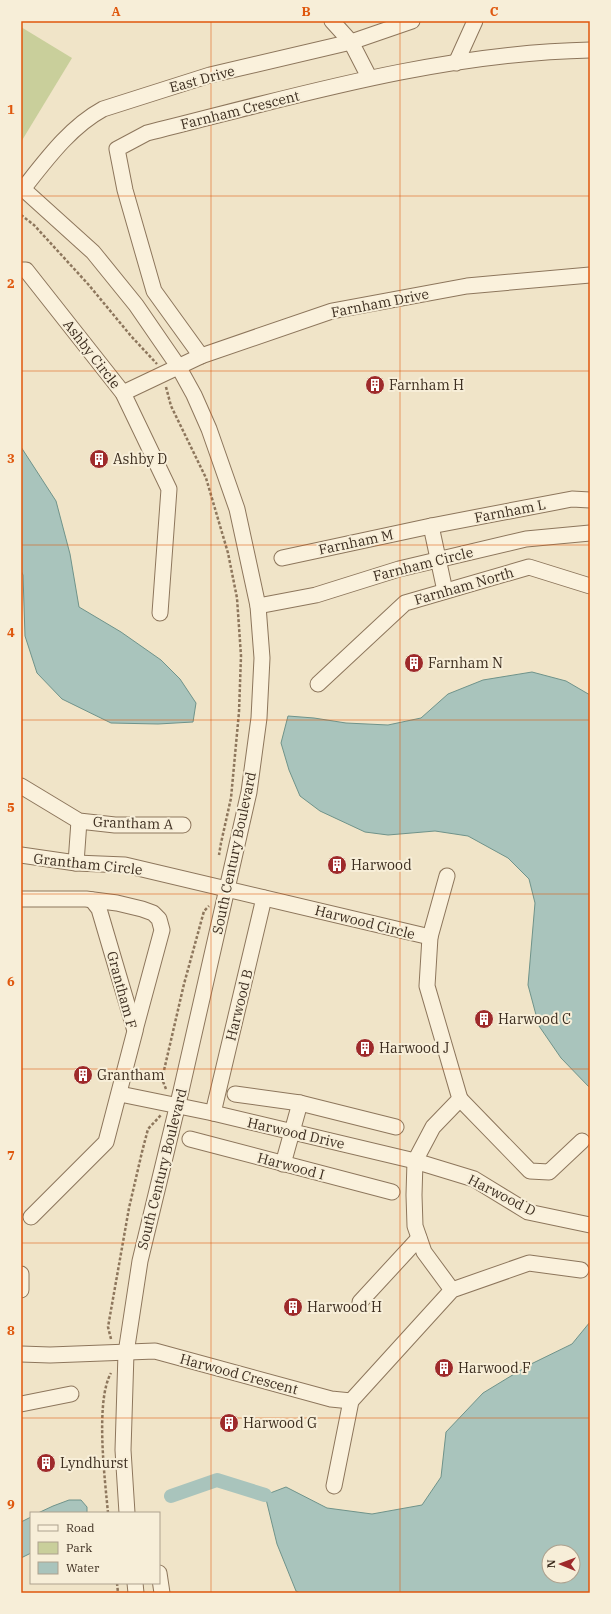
<svg xmlns="http://www.w3.org/2000/svg" width="611" height="1614" font-family="'IBM Plex Serif',serif">
<rect width="100%" height="100%" fill="#f0e4c8"/>
<polygon fill="#c9cf9b" points="21,27 72,58 21,142"/>
<g fill="#a9c4bc" stroke="#6f938a" fill-rule="evenodd">
<polygon points="21,447 56,501 70,554 79,607 121,632 161,660 180,679 196,703 193,722 158,724 111,723 62,699 37,673 25,636 23,575 21,571"/>
<polygon points="532,672 566,681 590,695 590,1088 561,1058 539,1026 528,985 535,903 529,879 508,858 468,836 435,831 388,835 365,832 320,811 300,796 289,770 281,743 288,716 314,718 346,723 388,725 421,718 448,694 483,680"/>
<path d="M590 1322V1593H300L296 1591 277 1544 265 1495 286 1487 327 1508 372 1514 422 1505 441 1477 446 1432 483 1393 529 1365 572 1344ZM549 1552H573V1576H549Z"/>
<polygon points="69,1500 81,1500 87,1507 87,1513 38,1513 53,1506"/>
<polygon points="31,1517 31,1553 21,1558 21,1522"/>
</g>
<g fill="none" stroke-linecap="round" stroke-linejoin="round">
<polyline stroke="#a9c4bc" stroke-width="14" points="171,1496 217,1480 265,1495"/>
<g stroke="#8d765c" stroke-width="17">
<g id="minor">
<polyline points="332,21 351,42 369,77"/>
<polyline points="456,63 475,21"/>
<polyline points="21,187 93,252 136,305 178,366 194,395 209,429 237,509 258,606 262,658 259,718 249,792 181,1091 140,1261 126,1353 123,1450 127,1513"/>
<path d="M23 189C46 160 70 127 103 109L210 75 351 42 412 21"/>
<polyline points="21,270 26,270 123,393 169,489 160,613"/>
<path d="M201 356 154 291 125 190 117 149 147 133C292 97 439 53 590 50"/>
<polyline points="123,393 201,356 332,311 467,286 590,275"/>
<polyline points="431,526 445,591"/>
<polyline points="282,558 431,526 572,499 590,500"/>
<polyline points="258,606 316,595 399,569 526,539 590,533"/>
<polyline points="318,684 405,603 529,567 590,586"/>
<polyline points="21,786 79,821 115,825 183,825"/>
<polyline points="21,855 76,863 125,865 430,937"/>
<polyline points="76,863 79,821"/>
<polyline points="447,876 430,937 427,986 460,1099 433,1127 415,1161 414,1195 415,1226 424,1252 452,1290"/>
<polyline points="21,899 86,899 117,903 142,909 153,913 159,919 162,930 135,1030"/>
<polyline points="120,1094 213,1113 415,1161 474,1179 528,1212 590,1225"/>
<polyline points="235,1094 300,1103 396,1127"/>
<polyline points="460,1099 530,1171 549,1172 582,1141"/>
<polyline points="213,1113 264,898"/>
<polyline points="190,1139 392,1192"/>
<polyline points="283,1164 300,1103"/>
<polyline points="31,1217 106,1142 135,1031 99,909 92,900"/>
<polyline points="21,1290 21,1274"/>
<polyline points="360,1302 419,1238"/>
<polyline points="21,1354 50,1355 155,1351 331,1399 351,1401"/>
<polyline points="21,1404 71,1394"/>
<polyline points="334,1486 351,1401 452,1290 529,1263 581,1270"/>
<polyline points="159,1573 162,1593"/>
<polyline points="135,1583 136,1593"/>
</g>
</g>
<g stroke="#8d765c" stroke-width="2.5" stroke-dasharray="3 2" stroke-linecap="butt">
<polyline points="21,215 34,225 88,284 131,336 157,364"/>
<polyline points="166,387 171,406 206,478 228,553 237,598 241,656 239,712 231,798 221,843 219,855"/>
<polyline points="166,1089 162,1079 184,984 204,911 209,906"/>
<polyline points="111,1339 108,1327 129,1208 142,1152 148,1129 161,1115"/>
<path d="M108 1513C105 1480 95 1401 111 1373"/>
<polyline points="117,1583 118,1593"/>
</g>
<use href="#minor" stroke="#faf1dc" stroke-width="15"/>
</g>
<path fill="none" stroke="#df570d" stroke-width="1" stroke-opacity="0.55" d="M211 21V1593M400 21V1593M21 196H590M21 371H590M21 545H590M21 720H590M21 894H590M21 1069H590M21 1243H590M21 1418H590"/>
<defs>
<g id="building-disc" transform="scale(1)"><circle r="9.5" fill="#9e2a2b" stroke="#f7eed8"/><path d="M-4-6H4V6H1V3H-1V6H-4ZM-2.5-4.3h1.7v1.8h-1.7ZM.8-4.3h1.7v1.8H.8ZM-2.5-1h1.7V.8h-1.7ZM.8-1h1.7V.8H.8Z" fill="#fff"/></g>
</defs>
<g fill-rule="evenodd">
<use href="#building-disc" x="375" y="385"/>
<use href="#building-disc" x="99" y="459"/>
<use href="#building-disc" x="414" y="663"/>
<use href="#building-disc" x="337" y="865"/>
<use href="#building-disc" x="484" y="1019"/>
<use href="#building-disc" x="365" y="1048"/>
<use href="#building-disc" x="83" y="1075"/>
<use href="#building-disc" x="293" y="1307"/>
<use href="#building-disc" x="444" y="1368"/>
<use href="#building-disc" x="229" y="1423"/>
<use href="#building-disc" x="46" y="1463"/>
</g>
<g text-anchor="middle" stroke-width="4" stroke-linejoin="round" paint-order="stroke">
<g font-size="14" fill="#3d2e20" stroke="#f7eed8">
<text transform="translate(202 79) rotate(-15)" y="5">East Drive</text>
<text transform="translate(240 110) rotate(-14)" y="5">Farnham Crescent</text>
<text transform="translate(380 303) rotate(-11)" y="5">Farnham Drive</text>
<text transform="translate(92 354) rotate(52)" y="5">Ashby Circle</text>
<text transform="translate(510 511) rotate(-11)" y="5">Farnham L</text>
<text transform="translate(356 542) rotate(-12)" y="5">Farnham M</text>
<text transform="translate(423 564) rotate(-14)" y="5">Farnham Circle</text>
<text transform="translate(464 586) rotate(-16)" y="5">Farnham North</text>
<text transform="translate(133 823) rotate(2)" y="5">Grantham A</text>
<text transform="translate(234 853) rotate(-78)" y="5">South Century Boulevard</text>
<text transform="translate(88 864) rotate(6)" y="5">Grantham Circle</text>
<text transform="translate(365 922) rotate(14)" y="5">Harwood Circle</text>
<text transform="translate(122 990) rotate(75)" y="5">Grantham F</text>
<text transform="translate(239 1005) rotate(-76)" y="5">Harwood B</text>
<text transform="translate(296 1133) rotate(13)" y="5">Harwood Drive</text>
<text transform="translate(291 1166) rotate(15)" y="5">Harwood I</text>
<text transform="translate(162 1169) rotate(-76)" y="5">South Century Boulevard</text>
<text transform="translate(502 1195) rotate(27)" y="5">Harwood D</text>
<text transform="translate(239 1374) rotate(15)" y="5">Harwood Crescent</text>
</g>
<g font-size="14" fill="#3d2e20" stroke="#f7eed8" text-anchor="start">
<text x="389" y="390">Farnham H</text>
<text x="113" y="464">Ashby D</text>
<text x="428" y="668">Farnham N</text>
<text x="351" y="870">Harwood</text>
<text x="498" y="1024">Harwood C</text>
<text x="379" y="1053">Harwood J</text>
<text x="97" y="1080">Grantham</text>
<text x="307" y="1312">Harwood H</text>
<text x="458" y="1373">Harwood F</text>
<text x="243" y="1428">Harwood G</text>
<text x="60" y="1468">Lyndhurst</text>
</g>
</g>
<rect width="611" height="1614" fill="none" stroke="#f7eed8" stroke-width="44"/>
<rect x="30" y="1512" width="130" height="72" fill="#f7eed8" stroke="#ada18e"/>
<rect x="38" y="1525" width="20" height="6" fill="#faf1dc" stroke="#ada18e"/>
<text x="66" y="1532" font-size="12" fill="#3d2e20">Road</text>
<rect x="38" y="1542" width="20" height="12" fill="#c9cf9b" stroke="#ada18e"/>
<text x="66" y="1552" font-size="12" fill="#3d2e20">Park</text>
<rect x="38" y="1562" width="20" height="12" fill="#a9c4bc" stroke="#ada18e"/>
<text x="66" y="1572" font-size="12" fill="#3d2e20">Water</text>
<g transform="translate(561 1564) rotate(271)"><circle r="19" fill="#f7eed8" stroke="#ada18e"/>
<path d="M0-3L7 15L0 10L-7 15Z" fill="#9e2a2b"/>
<text y="-6" font-size="11" font-weight="bold" text-anchor="middle" fill="#3d2e20">N</text>
</g>
<rect x="22" y="22" width="567" height="1570" fill="none" stroke="#df570d" stroke-width="1.5"/>
<g font-size="13" text-anchor="middle" font-weight="bold" fill="#df570d">
<text x="116" y="16">A</text>
<text x="306" y="16">B</text>
<text x="494" y="16">C</text>
<text x="11" y="114">1</text>
<text x="11" y="288">2</text>
<text x="11" y="463">3</text>
<text x="11" y="637">4</text>
<text x="11" y="812">5</text>
<text x="11" y="986">6</text>
<text x="11" y="1160">7</text>
<text x="11" y="1335">8</text>
<text x="11" y="1509">9</text>
</g>
</svg>
